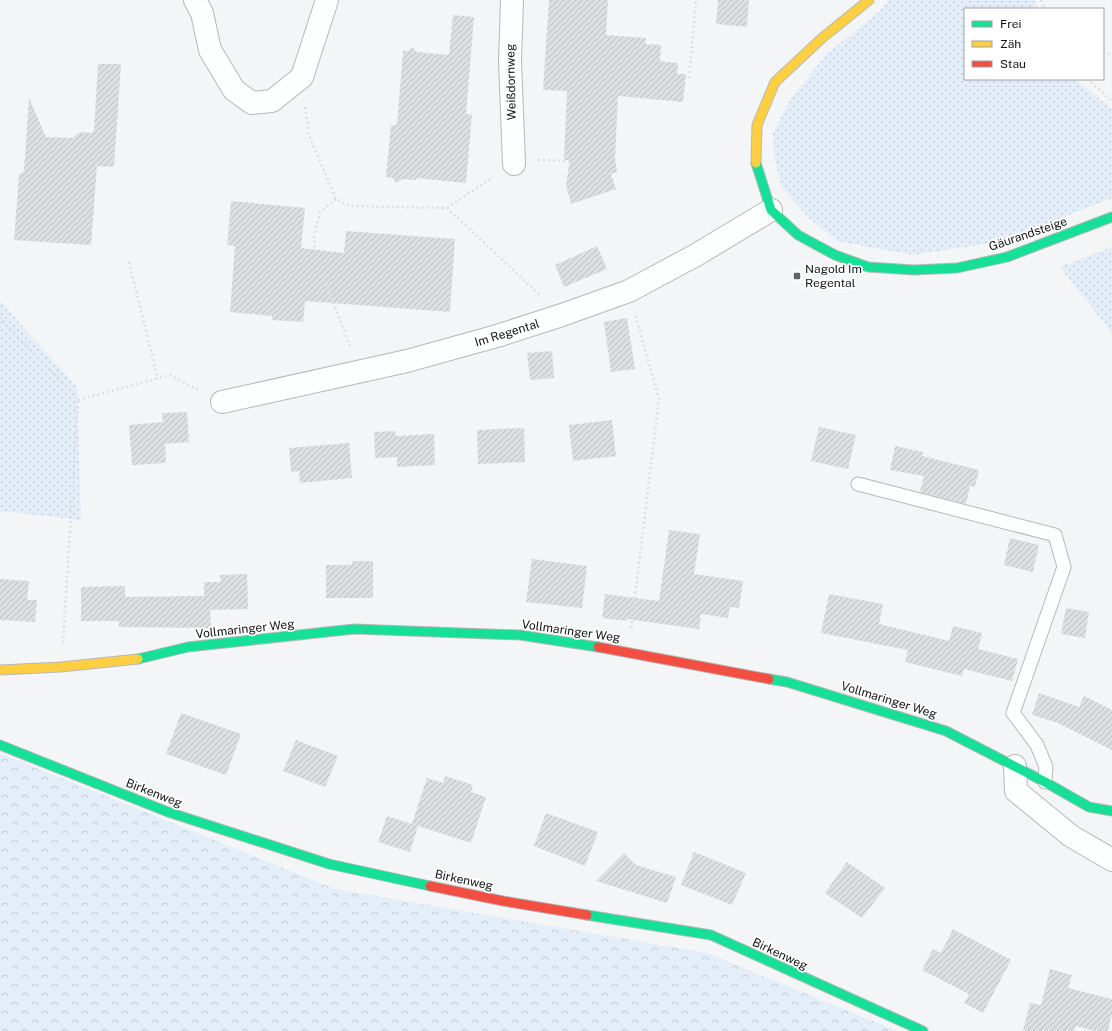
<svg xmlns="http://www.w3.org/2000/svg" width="1112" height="1031" font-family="'Public Sans',sans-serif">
<defs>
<pattern id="grass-dots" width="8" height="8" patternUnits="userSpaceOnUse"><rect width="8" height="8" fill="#e4eef9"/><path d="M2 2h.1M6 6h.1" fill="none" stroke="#c3cbd5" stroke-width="1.8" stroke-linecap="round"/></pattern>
<pattern id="forest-crowns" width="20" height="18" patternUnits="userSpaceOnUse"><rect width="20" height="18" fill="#e4eef9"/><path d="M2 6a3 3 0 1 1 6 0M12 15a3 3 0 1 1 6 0" fill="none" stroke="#c3cbd5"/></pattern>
<pattern id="building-hatch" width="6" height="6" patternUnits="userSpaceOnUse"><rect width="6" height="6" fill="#dddedf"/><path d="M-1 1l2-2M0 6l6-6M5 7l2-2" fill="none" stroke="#bdbebe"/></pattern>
</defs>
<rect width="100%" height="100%" fill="#f3f5f7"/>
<g fill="url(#grass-dots)">
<polygon points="889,0 1034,0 1039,9 965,9 965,79 1075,79 1112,109 1112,198 999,242 913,255 837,241 809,218 783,189 775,161 773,133 791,98 827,54 880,11"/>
<polygon points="1112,247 1112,333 1060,267"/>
<polygon points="0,301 77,387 81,520 0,511"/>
</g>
<polygon fill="url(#forest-crowns)" points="0,753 335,889 707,953 897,1031 0,1031"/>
<g fill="url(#building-hatch)">
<polygon points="549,0 608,0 606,35 646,38 645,44 661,45 660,61 678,63 677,74 686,74 683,102 618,96 615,158 617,172 611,174 616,189 571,204 566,185 570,160 564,160 567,91 543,90"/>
<polygon points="718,0 749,0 747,27 716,24"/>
<polygon points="453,15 474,17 466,114 472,115 466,183 416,178 416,180 403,179 396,183 393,178 386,177 391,125 397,125 403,51 408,51 412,47 417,52 449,55"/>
<polygon points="98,64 121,64 114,167 97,166 91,245 14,240 19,175 24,171 29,98 46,137 72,138 80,132 92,133 93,130 94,130"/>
<polygon points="231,201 305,208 301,248 344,253 346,231 455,239 450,312 305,301 303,322 272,320 272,316 230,312 235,246 227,245"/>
<polygon points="597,246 607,269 564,287 555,265"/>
<polygon points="627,318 635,369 611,372 604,322"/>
<polygon points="552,351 554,378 530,380 527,353"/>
<polygon points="187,412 189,442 165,444 166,463 132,465 129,425 163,422 162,413"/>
<polygon points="612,420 616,456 573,461 569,425"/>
<polygon points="819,427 856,435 848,469 811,461"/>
<polygon points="524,428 525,462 478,464 477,430"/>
<polygon points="395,431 396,436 434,434 435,465 397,467 397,457 375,458 374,432"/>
<polygon points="349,443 352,478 300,483 299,471 291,472 289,448"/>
<polygon points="895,446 923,452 922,456 979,470 975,487 970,486 966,504 920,492 924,476 890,470"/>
<polygon points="669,530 700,534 694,574 743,581 739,608 730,607 728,618 701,614 699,629 627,619 627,621 602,618 605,594 659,601"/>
<polygon points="1010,538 1039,545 1033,572 1004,565"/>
<polygon points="532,559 587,566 582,608 526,602"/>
<polygon points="352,561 373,561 373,598 326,598 326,565 352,565"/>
<polygon points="247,574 248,609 210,610 211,628 119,627 119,621 81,621 81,587 125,586 125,597 204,596 204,582 221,582 220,575"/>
<polygon points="0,579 29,581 27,600 37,600 35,622 0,620"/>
<polygon points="829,594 883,604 879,624 949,641 953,626 982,633 978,649 1018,659 1012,681 964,669 962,676 905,662 908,650 821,633"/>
<polygon points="1066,608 1089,612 1085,638 1061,634"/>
<polygon points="1039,693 1079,707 1084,696 1112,710 1112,750 1058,723 1032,715"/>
<polygon points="181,713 241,734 226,775 166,754"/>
<polygon points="296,740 338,756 325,787 283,771"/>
<polygon points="445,776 473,785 471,792 486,797 471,843 412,824 427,778 443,783"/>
<polygon points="546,813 598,832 585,866 534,846"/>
<polygon points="387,816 418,826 410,852 378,842"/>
<polygon points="694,852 746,873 732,905 681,885"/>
<polygon points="624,853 636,865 676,877 667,903 596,881"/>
<polygon points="847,862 885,888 862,918 825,893"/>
<polygon points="953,929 1011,960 983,1013 964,1003 969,994 922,970 933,949 941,953"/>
<polygon points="1050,969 1072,975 1068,988 1112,999 1112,1014 1108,1031 1095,1031 1076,1026 1074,1031 1023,1031 1030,1003 1041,1005"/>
</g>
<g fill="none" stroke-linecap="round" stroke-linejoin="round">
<g stroke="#b7b8b9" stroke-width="15">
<polyline id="lane" points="858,484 1055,535 1064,567 1013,713 1037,745 1046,767 1045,782"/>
</g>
<g stroke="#b7b8b9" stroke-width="24">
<g id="street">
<polyline points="195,0 202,13 210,50 234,90 252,103 272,101 302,77 327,0"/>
<polyline points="512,0 510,61 514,164"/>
<polyline points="222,402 407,361 497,336 562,315 629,291 696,255 771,210"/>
<polyline points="1015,766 1016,791 1071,836 1112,860"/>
</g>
</g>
<g stroke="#b7b8b9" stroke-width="11">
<g id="fast">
<polyline points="756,163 771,210 798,235 835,255 868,267 914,270 957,268 1007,257 1112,217"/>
<polyline points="138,659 188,647 354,629 520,635 598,647"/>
<polyline points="769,679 787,682 946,731 1045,782 1089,807 1112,811"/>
<polyline points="0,745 168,812 329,864 430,886"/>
<polyline points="587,915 711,935 923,1031"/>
</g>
</g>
<g stroke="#b7b8b9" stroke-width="11">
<g id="slow">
<polyline points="756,163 757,125 775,82 821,39 869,0"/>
<polyline points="0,670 61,667 138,659"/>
</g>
</g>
<g stroke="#b7b8b9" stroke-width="11">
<g id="jam">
<polyline points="598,647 769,679"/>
<polyline points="430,886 503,901 587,915"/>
</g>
</g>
<g stroke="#dedede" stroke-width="2.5" stroke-dasharray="2 3" stroke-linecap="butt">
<polyline points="1041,0 1045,9"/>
<polyline points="1103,52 1112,55"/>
<polyline points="689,78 696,0"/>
<polyline points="1087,79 1112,101"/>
<polyline points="305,107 309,135 336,199 350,206 447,208 541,296"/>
<polyline points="538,160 570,161"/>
<polyline points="336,199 320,212 314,237 315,254 351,349"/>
<polyline points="447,208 493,177"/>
<polyline points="129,262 158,379"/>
<polyline points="0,317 78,400 63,643"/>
<polyline points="78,400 170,375 200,391"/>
<polyline points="631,628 659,399 635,314"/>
</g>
<use href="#lane" stroke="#fdfefe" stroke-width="13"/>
<use href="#street" stroke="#fdfefe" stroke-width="22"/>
<use href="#fast" stroke="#16e098" stroke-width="9"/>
<use href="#slow" stroke="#ffcf43" stroke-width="9"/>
<use href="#jam" stroke="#f24e42" stroke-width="9"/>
</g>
<rect fill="#616263" stroke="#fff" stroke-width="1.5" x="793" y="272" width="8" height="8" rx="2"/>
<g text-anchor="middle" stroke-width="3.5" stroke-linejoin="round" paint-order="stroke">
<g font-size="12" fill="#121314" stroke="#fff">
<text transform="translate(511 82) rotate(-91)" y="4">Weißdornweg</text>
<text transform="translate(1028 234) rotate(-19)" y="4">Gäurandsteige</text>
<text transform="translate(507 333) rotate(-17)" y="4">Im Regental</text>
<text transform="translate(245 629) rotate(-6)" y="4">Vollmaringer Weg</text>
<text transform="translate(571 631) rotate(8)" y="4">Vollmaringer Weg</text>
<text transform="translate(889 700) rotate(17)" y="4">Vollmaringer Weg</text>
<text transform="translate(154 793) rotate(21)" y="4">Birkenweg</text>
<text transform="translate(464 880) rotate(12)" y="4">Birkenweg</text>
<text transform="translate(780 954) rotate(25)" y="4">Birkenweg</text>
</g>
<g font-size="12" fill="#121314" stroke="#fff" text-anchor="start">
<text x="805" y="273">Nagold Im<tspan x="805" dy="14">Regental</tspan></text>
</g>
</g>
<rect x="964" y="8" width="140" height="72" fill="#ffffff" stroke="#a0a1a1"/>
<rect x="972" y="21" width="20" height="6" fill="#16e098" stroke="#a0a1a1"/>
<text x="1000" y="28" font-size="12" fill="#121314">Frei</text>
<rect x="972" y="41" width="20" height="6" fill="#ffcf43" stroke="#a0a1a1"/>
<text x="1000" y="48" font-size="12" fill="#121314">Zäh</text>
<rect x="972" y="61" width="20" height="6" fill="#f24e42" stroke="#a0a1a1"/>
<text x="1000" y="68" font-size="12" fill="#121314">Stau</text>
</svg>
